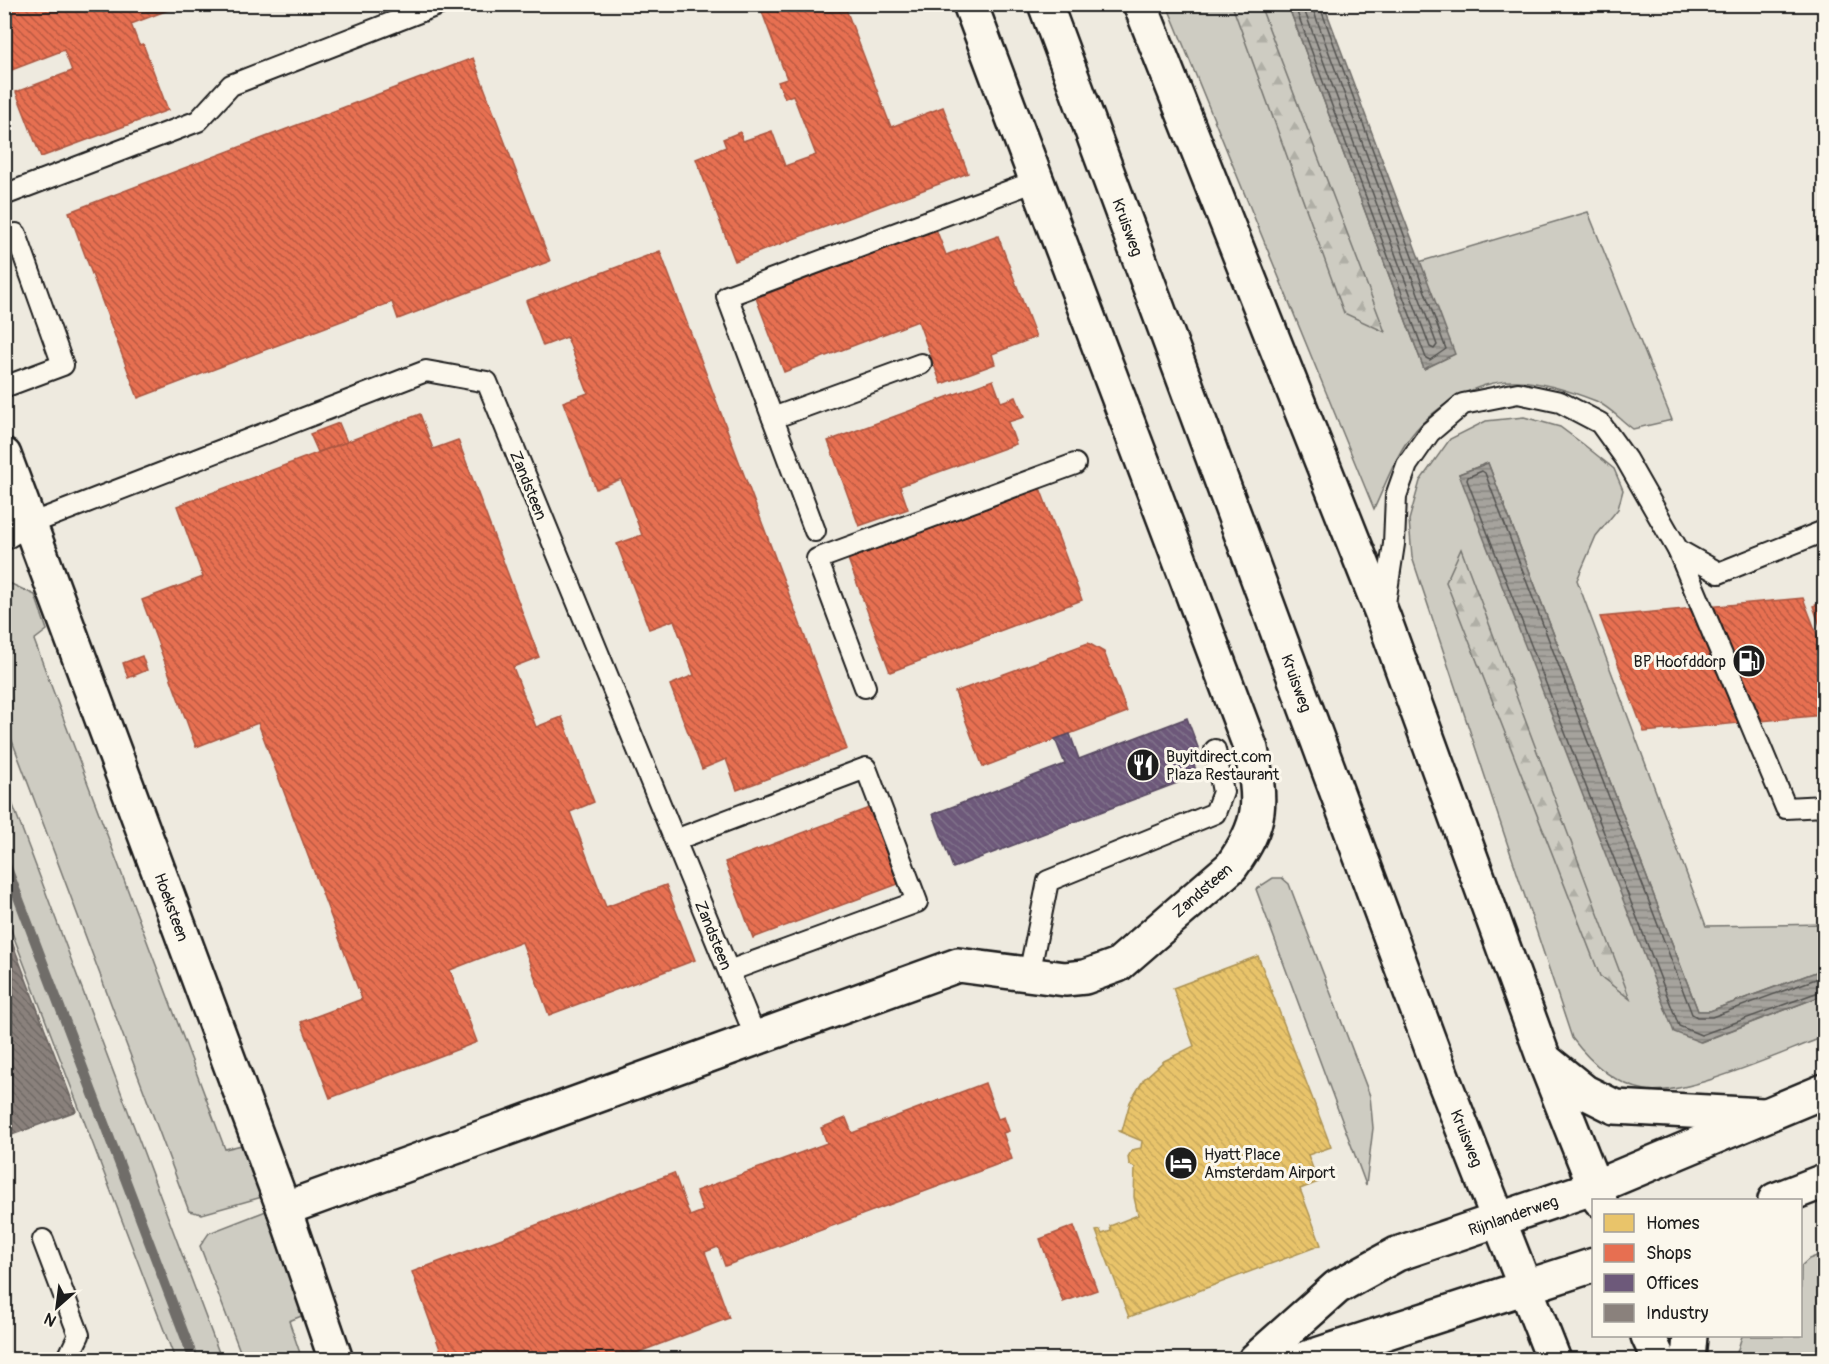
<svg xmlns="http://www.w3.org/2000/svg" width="1829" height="1364" font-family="Pangolin,sans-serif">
<defs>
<pattern id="forest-firs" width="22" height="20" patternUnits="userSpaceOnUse" patternTransform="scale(1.5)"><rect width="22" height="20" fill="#ceccc2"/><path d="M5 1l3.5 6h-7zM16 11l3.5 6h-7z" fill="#b0afa6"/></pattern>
<pattern id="water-rules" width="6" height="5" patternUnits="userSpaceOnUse" patternTransform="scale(1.5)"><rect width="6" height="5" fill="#a6a39d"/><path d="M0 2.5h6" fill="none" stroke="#86847f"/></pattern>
<pattern id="homes-back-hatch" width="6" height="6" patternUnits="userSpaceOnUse" patternTransform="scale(1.5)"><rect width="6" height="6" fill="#e9c46a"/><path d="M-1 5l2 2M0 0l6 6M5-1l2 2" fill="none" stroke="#c7a85b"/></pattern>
<pattern id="shops-back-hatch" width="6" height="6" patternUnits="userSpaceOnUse" patternTransform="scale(1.5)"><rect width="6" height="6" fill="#e76f51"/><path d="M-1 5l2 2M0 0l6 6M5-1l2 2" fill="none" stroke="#ba5a42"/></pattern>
<pattern id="offices-back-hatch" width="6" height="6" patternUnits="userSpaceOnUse" patternTransform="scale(1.5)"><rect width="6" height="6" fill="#6d597a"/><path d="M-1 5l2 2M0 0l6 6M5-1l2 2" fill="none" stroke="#80728a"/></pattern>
<pattern id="industry-back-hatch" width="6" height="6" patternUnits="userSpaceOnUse" patternTransform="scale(1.5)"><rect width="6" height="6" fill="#8a817c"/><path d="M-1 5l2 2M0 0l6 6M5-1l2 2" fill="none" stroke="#706965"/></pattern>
</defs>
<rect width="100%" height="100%" fill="#eeeadf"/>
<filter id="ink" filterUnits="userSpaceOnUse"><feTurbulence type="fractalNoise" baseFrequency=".0167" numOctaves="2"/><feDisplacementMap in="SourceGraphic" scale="12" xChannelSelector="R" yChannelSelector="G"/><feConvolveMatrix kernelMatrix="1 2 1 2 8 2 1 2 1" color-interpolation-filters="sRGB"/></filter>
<g filter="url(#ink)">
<g fill="#ceccc2" stroke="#75746f" stroke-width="1.5">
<path d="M1167 5H1288L1424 369 1454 354 1419 262 1588 212 1672 420 1633 429C1621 420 1609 407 1596 401 1573 392 1542 382 1517 381 1475 379 1428 410 1406 443 1393 462 1384 488 1374 509Z"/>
<path d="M1524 417 1560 427 1583 444 1614 469 1623 490 1618 509 1596 536 1577 580 1706 926 1824 924V969L1710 1011H1698L1488 463 1459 474 1701 1042 1824 995V1037C1783 1052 1685 1097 1645 1090 1614 1084 1590 1062 1572 1038L1412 557 1409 520 1420 481 1450 439 1486 421Z"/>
<polygon points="5,581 35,595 47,630 34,640 225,1149 242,1145 262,1197 202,1214 189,1211 5,722"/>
<polygon points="5,784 218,1350 221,1359 175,1359 5,914"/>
<polygon points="1273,878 1282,878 1289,884 1370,1096 1373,1128 1366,1185 1256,889"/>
<polygon points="266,1211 304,1315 289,1321 302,1359 243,1359 200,1246 209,1233"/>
<polygon points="1824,1253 1824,1359 1735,1359 1742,1336 1800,1336 1801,1266 1809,1259"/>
</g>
<g fill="url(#forest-firs)" stroke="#75746f" stroke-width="1.5">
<polygon points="1232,5 1260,5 1385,332 1344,313"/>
<polygon points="1461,549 1630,999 1600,976 1446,582"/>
</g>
<g fill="url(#water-rules)" stroke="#6f6d69" stroke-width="1.5">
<polygon points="1288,5 1324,5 1455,354 1424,369"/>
<polygon points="1488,463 1698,1011 1710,1011 1824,969 1824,995 1700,1042 1674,1032 1459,474"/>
</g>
<polygon fill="url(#homes-back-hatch)" stroke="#ac9253" stroke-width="1.5" points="1258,956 1331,1147 1308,1155 1318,1182 1300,1189 1321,1245 1129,1317 1096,1231 1100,1230 1102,1234 1111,1231 1110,1226 1138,1215 1134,1197 1135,1168 1129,1164 1128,1157 1132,1150 1141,1148 1142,1141 1118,1131 1122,1131 1130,1102 1144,1079 1164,1061 1194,1046 1173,988"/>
<g fill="url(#shops-back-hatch)" stroke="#aa5641" stroke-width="1.5">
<polygon points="4,4 184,4 131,24 139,45 143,44 168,110 41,157 16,92 72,71 64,50 4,73"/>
<polygon points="759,4 844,4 891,127 943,107 968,173 735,261 696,159 726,147 723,139 740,132 743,141 772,131 785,166 816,155 793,95 785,98 778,82 787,79"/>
<polygon points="473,58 550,261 398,319 392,302 138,398 69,212"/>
<polygon points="936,229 946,255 998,236 1036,337 992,354 995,364 941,384 918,321 784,372 756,298"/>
<polygon points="660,251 847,749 737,790 726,759 702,769 670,685 694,675 674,620 649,629 617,544 642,535 621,479 596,489 563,402 588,393 567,337 543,346 526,301"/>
<polygon points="993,380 1001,402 1016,397 1024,417 1008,422 1016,444 900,486 908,509 859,526 828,441"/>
<polygon points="420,414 433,449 458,440 539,657 513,667 536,727 562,717 594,802 570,812 606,907 666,885 695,960 549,1015 522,942 450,970 477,1042 330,1098 301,1022 362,999 258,723 196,747 142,600 203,577 177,506"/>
<polygon points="339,423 347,442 318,452 310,434"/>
<polygon points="1040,488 1082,600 890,672 848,559"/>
<polygon points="1803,598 1824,653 1824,715 1644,732 1600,617"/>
<polygon points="1824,602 1824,637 1813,606"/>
<polygon points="1088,643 1104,652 1127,712 983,767 955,692"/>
<polygon points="142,656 147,670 128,678 123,663"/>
<polygon points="869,808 898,884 753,938 725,862"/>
<polygon points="985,1083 998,1119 1004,1117 1009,1131 1003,1133 1012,1159 725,1266 718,1247 705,1252 729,1318 618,1360 444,1360 412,1272 674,1173 690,1216 703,1211 696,1191 827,1143 821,1128 846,1118 852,1133"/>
<polygon points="1074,1226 1097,1290 1063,1302 1040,1239"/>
</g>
<polygon fill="url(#offices-back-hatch)" stroke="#55475e" stroke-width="1.5" points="1187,718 1199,750 1190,754 1196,770 1175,778 1177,783 953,868 933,814 1065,764 1055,739 1070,734 1079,759"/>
<polygon fill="url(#industry-back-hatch)" stroke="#69635f" stroke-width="1.5" points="4,921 76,1111 4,1138"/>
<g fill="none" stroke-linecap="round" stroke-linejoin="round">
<g stroke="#535250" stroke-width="1.5">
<polyline points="1294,4 1426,358 1430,360 1446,349 1319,4"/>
<polyline points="1302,4 1430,347 1434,349 1437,345 1311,4"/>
<polyline points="1824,976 1712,1017 1697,1017 1692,1014 1485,473 1482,471 1468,477 1467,480 1679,1026 1701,1035 1824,990"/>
</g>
<polyline stroke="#6f6d69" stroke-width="10" points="4,860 194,1360"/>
<g stroke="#1c1c1c" stroke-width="24">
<g id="service">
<polyline points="4,195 198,121 231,85 440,4"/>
<polyline points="4,387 63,365 16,234"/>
<polyline points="773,418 921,364"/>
<polyline points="815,531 727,296 1036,181"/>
<polyline points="4,540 30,524 426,371 487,382 756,1038"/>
<polyline points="1678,550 1719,573 1824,531"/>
<polyline points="1384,610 1394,544 1396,496 1407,465 1430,432 1463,404 1518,393 1560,402 1600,423 1626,459 1678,550 1786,808 1824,806"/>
<polyline points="865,687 817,559 1075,464"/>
<polyline points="675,840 866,768 917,902 729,971"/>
<polyline points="1029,975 1048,881 1215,813 1223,792 1215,750"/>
<polyline points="43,1240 79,1335 67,1360"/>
</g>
</g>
<g stroke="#1c1c1c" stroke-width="38">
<path id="minor" d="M284 1209 958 965 1065 979 1085 977 1118 965 1231 867C1264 821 1261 802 1251 749L970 4"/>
</g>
<g stroke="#1c1c1c" stroke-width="38">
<g id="tertiary">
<polyline points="4,455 284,1209 336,1360"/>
<polyline points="1775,1200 1824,1181"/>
<polyline points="1255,1360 1337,1287 1397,1254 1595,1187 1824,1091"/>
<polyline points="1301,1360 1594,1265"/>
</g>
</g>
<g stroke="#1c1c1c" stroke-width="38">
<g id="trunk">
<polyline points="1045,4 1442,1076 1554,1360"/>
<polyline points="1140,4 1383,616 1544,1059 1600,1200"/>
<polyline points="1544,1059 1585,1092 1615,1107 1763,1115"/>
<polyline points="1648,1336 1659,1360"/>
<polyline points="1688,1360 1690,1336"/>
</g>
</g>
<use href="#service" stroke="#fbf7ec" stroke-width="20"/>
<use href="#minor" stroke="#fbf7ec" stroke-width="33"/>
<use href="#tertiary" stroke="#fbf7ec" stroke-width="33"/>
<use href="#trunk" stroke="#fbf7ec" stroke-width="33"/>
</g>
</g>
<defs>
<g id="fuel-disc" transform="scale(1.725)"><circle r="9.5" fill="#1c1c1c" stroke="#fbf7ec"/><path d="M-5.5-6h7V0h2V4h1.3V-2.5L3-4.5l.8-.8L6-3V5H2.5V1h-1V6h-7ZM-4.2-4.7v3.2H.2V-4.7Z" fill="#fff"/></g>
<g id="restaurant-disc" transform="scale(1.725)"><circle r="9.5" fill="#1c1c1c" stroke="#fbf7ec"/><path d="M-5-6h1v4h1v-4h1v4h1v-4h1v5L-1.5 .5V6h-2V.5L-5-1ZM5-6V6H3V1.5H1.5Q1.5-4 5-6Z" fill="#fff"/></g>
<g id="hotel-disc" transform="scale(1.725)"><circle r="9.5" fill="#1c1c1c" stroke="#fbf7ec"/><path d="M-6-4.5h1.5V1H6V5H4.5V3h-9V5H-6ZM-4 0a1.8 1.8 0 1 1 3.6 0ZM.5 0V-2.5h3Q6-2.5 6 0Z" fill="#fff"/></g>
</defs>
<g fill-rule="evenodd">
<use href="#fuel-disc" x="1749" y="661"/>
<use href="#restaurant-disc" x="1143" y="765"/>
<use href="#hotel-disc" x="1181" y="1163"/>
</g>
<g text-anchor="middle" stroke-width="6" stroke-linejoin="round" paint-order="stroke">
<g font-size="16" fill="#1c1c1c" stroke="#fbf7ec">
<text transform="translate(1128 227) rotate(70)" y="6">Kruisweg</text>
<text transform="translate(529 485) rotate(68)" y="6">Zandsteen</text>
<text transform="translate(1297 683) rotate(70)" y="6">Kruisweg</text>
<text transform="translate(1202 890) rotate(-41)" y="6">Zandsteen</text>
<text transform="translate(172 907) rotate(70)" y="6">Hoeksteen</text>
<text transform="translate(714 935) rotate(68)" y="6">Zandsteen</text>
<text transform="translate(1467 1138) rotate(68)" y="6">Kruisweg</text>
<text transform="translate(1513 1215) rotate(-19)" y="6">Rijnlanderweg</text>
</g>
<g font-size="16" fill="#1c1c1c" stroke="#fbf7ec" text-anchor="start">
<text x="1726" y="667" text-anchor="end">BP Hoofddorp</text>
<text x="1166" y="762">Buyitdirect.com<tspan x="1166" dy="18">Plaza Restaurant</tspan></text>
<text x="1204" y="1160">Hyatt Place<tspan x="1204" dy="18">Amsterdam Airport</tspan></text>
</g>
</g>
<rect width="1829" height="1364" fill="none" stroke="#fbf7ec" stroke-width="24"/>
<rect x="12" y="12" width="1805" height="1340" fill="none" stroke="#1c1c1c" stroke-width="2" filter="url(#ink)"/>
<rect x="1592" y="1199" width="210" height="138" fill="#fbf7ec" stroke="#a29f99" stroke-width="1.5"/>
<rect x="1604" y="1214" width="30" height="18" fill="#e9c46a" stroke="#a29f99" stroke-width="1.5"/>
<text x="1646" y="1229" font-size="18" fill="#1c1c1c">Homes</text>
<rect x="1604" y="1244" width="30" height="18" fill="#e76f51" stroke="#a29f99" stroke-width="1.5"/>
<text x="1646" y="1259" font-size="18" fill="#1c1c1c">Shops</text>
<rect x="1604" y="1274" width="30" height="18" fill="#6d597a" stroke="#a29f99" stroke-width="1.5"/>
<text x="1646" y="1289" font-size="18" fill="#1c1c1c">Offices</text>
<rect x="1604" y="1304" width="30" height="18" fill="#8a817c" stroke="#a29f99" stroke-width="1.5"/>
<text x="1646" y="1319" font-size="18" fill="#1c1c1c">Industry</text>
<g transform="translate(57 1307) rotate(208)" stroke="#fbf7ec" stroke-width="4.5" paint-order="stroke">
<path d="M0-4.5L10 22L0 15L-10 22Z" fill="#1c1c1c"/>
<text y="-9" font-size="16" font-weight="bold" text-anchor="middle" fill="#1c1c1c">N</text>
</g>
</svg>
